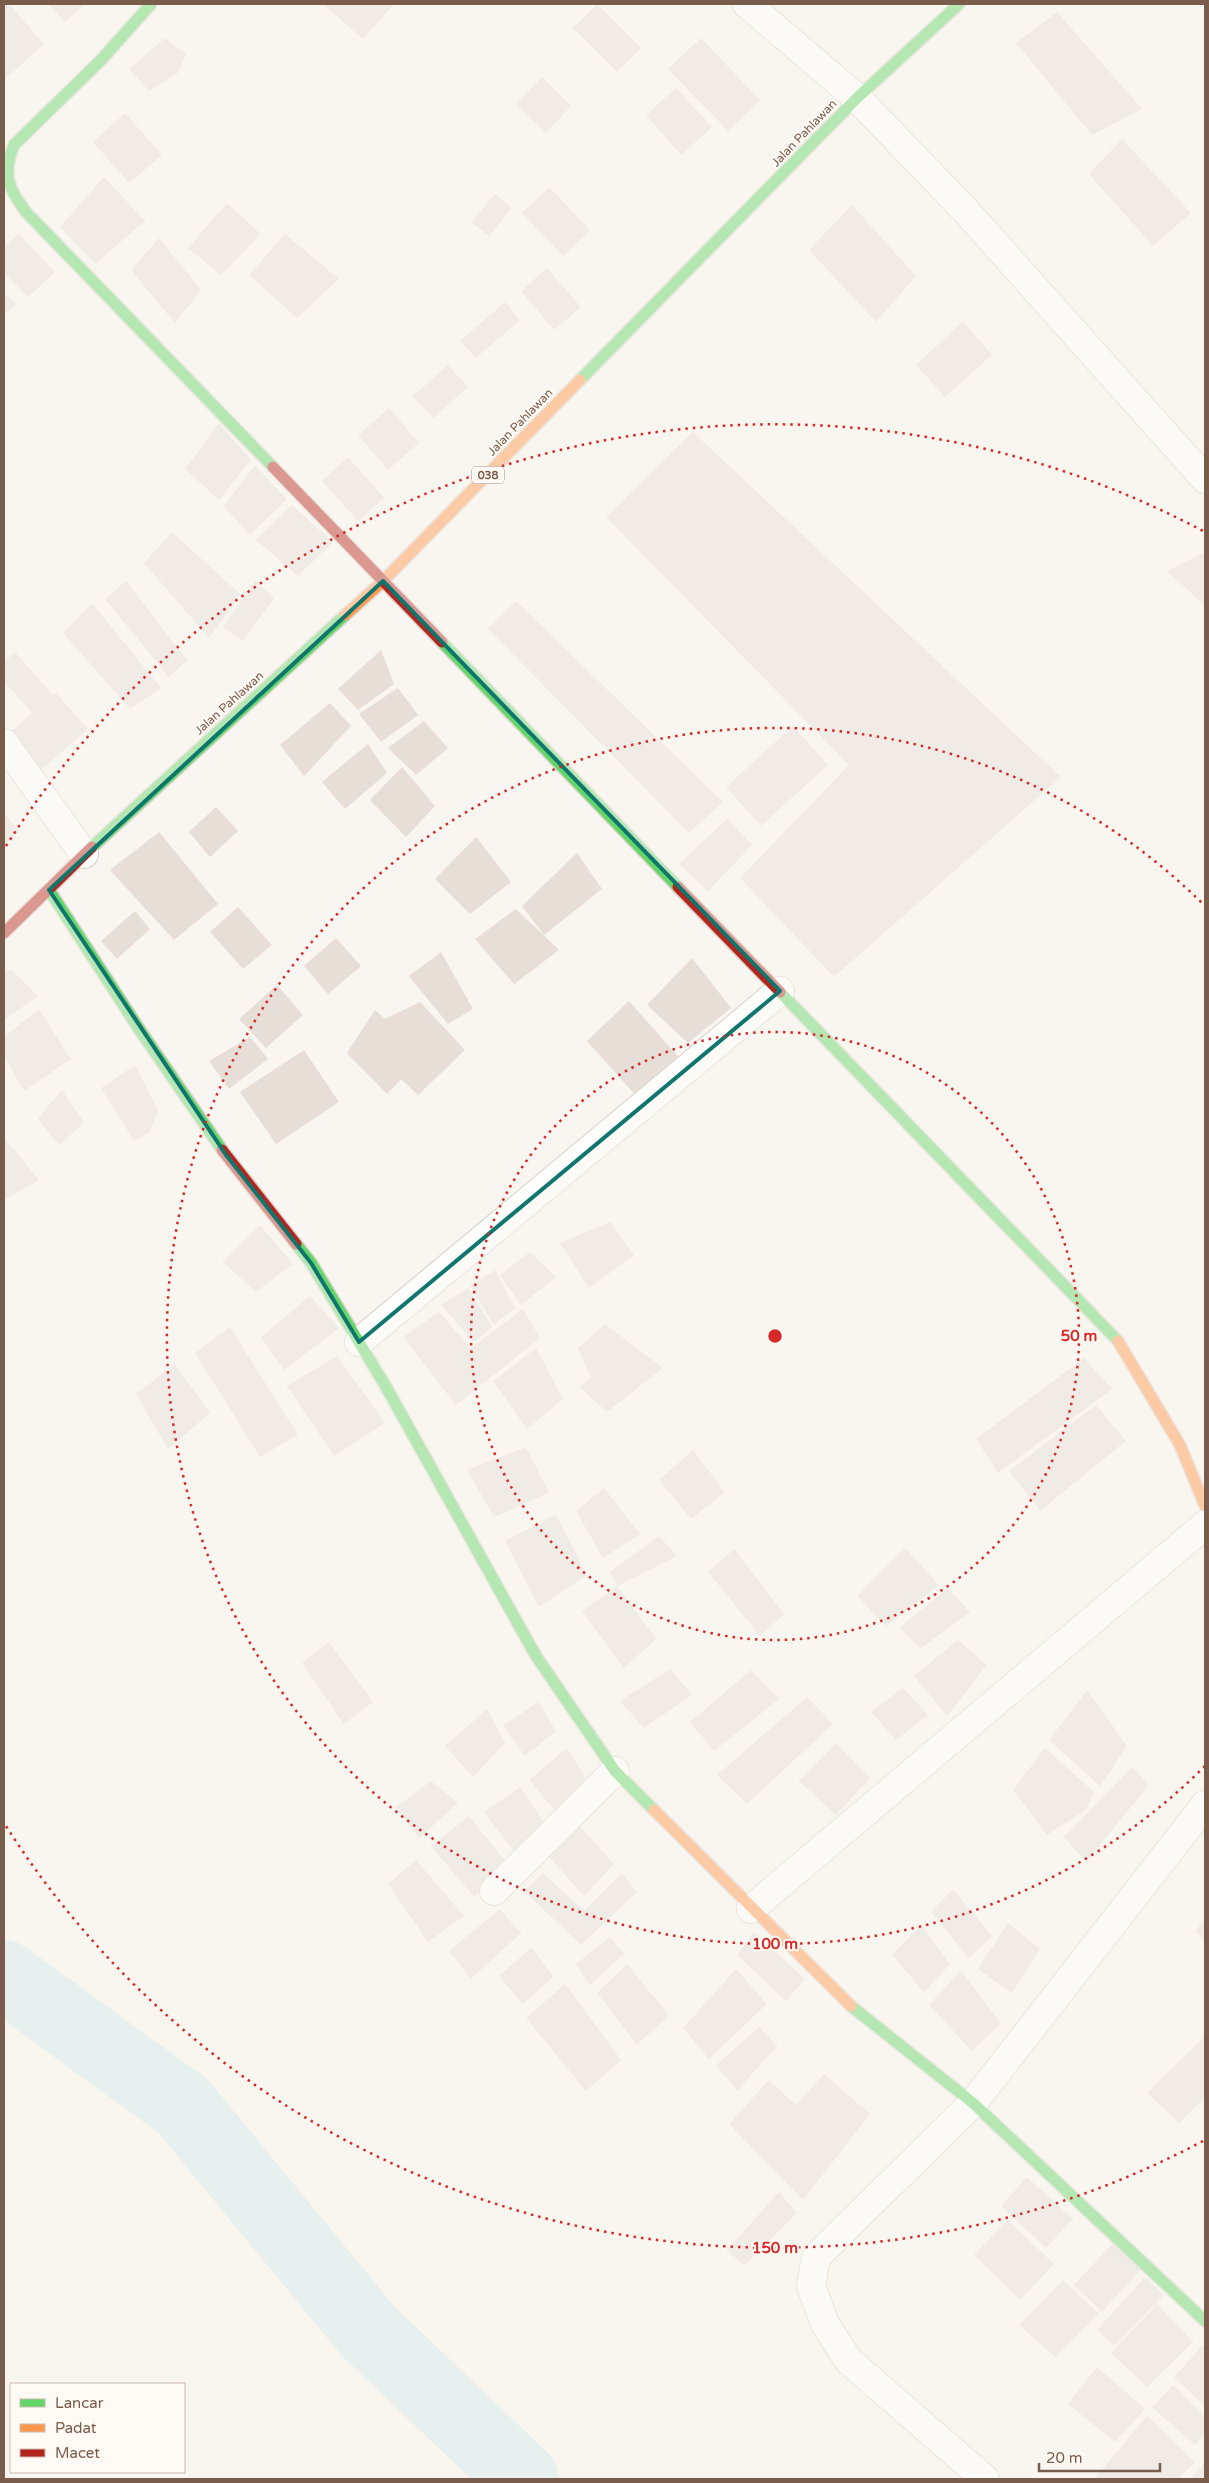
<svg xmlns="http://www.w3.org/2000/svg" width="1209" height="2483" font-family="'Varela Round',sans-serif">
<rect width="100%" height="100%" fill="#f9f5f0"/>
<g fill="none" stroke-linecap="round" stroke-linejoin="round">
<polyline stroke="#d0e8ea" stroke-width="72" points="4,1976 183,2106 368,2331 523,2479"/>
</g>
<g fill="#e6ded7">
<polygon points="4,4 9,4 44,44 4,80"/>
<polygon points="48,4 85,4 65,22"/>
<polygon points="323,4 394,4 363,39"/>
<polygon points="597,4 641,48 617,72 573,28"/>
<polygon points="1057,12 1142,109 1092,135 1016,43"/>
<polygon points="165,38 186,54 178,73 149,91 129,69"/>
<polygon points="701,38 760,100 728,131 668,69"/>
<polygon points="542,77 571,106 546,133 516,104"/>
<polygon points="676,88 712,127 681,155 646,115"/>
<polygon points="125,113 162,155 129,183 93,142"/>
<polygon points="1122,139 1191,213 1153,246 1089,174"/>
<polygon points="104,177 145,221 95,264 60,227"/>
<polygon points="549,187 590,230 563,256 522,213"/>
<polygon points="495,194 512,208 489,236 471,222"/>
<polygon points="227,203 261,234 221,275 188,248"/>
<polygon points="852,205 916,276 876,322 809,250"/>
<polygon points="19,234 55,272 28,297 4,273 4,248"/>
<polygon points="285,234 339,279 297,318 249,275"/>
<polygon points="159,238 201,290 175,323 131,270"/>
<polygon points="547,268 581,307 554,330 521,291"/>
<polygon points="4,293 16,304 4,315"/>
<polygon points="505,302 520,320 476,358 460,341"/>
<polygon points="963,321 992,355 945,397 916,365"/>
<polygon points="448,365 468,387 433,418 413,396"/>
<polygon points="389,408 419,443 388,470 358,435"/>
<polygon points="219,423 251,460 219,500 185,469"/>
<polygon points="693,432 1061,777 834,977 740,878 849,765 606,517"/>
<polygon points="348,457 384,498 358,521 322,481"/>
<polygon points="255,465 287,499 250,535 224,506"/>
<polygon points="292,505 333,542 298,576 256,540"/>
<polygon points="172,532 240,594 209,638 144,563"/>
<polygon points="1205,552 1205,606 1167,571"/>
<polygon points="126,581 187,660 169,677 105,599"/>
<polygon points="255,581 274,598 243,641 223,627"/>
<polygon points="516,601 723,802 689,833 488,629"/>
<polygon points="92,603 161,688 130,709 63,633"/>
<polygon points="381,650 394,684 358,710 338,689"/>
<polygon points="15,652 53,695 56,693 88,729 34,776 4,738 32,713 4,681 4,662"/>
<polygon points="398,688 418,715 381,742 359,714"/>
<polygon points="330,703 351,726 304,776 280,745"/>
<polygon points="424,721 448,748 416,775 388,748"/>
<polygon points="793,726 828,765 761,826 726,787"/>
<polygon points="368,744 387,773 345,809 322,782"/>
<polygon points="402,767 435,806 406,837 370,800"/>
<polygon points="216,807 238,831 210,857 189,832"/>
<polygon points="4,813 19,831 4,845"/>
<polygon points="727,819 752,845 708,891 679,864"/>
<polygon points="159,832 218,904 174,940 110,870"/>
<polygon points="476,837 511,882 470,914 435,879"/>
<polygon points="577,853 602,889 544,935 522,906"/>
<polygon points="238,907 272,945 243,969 210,932"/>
<polygon points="516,909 559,950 514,984 475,939"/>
<polygon points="135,911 150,929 117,959 101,941"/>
<polygon points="336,938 361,966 328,994 304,966"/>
<polygon points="441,952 473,1009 448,1024 409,976"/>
<polygon points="692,958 731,1008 688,1043 647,1005"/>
<polygon points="11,969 38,996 4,1020 4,973"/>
<polygon points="277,985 303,1015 266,1048 239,1019"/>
<polygon points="629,1001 684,1063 640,1100 587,1041"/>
<polygon points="420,1002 465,1050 418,1095 401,1079 387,1094 347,1053 375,1010 385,1019"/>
<polygon points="39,1009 71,1059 24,1091 4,1056 4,1037"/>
<polygon points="250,1037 268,1059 229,1089 209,1061"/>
<polygon points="304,1050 339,1102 276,1144 240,1092"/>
<polygon points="135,1065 158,1110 150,1132 134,1141 101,1088"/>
<polygon points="62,1090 84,1122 59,1146 38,1118"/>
<polygon points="4,1137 39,1180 4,1200"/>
<polygon points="610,1222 634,1255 589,1288 560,1243"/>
<polygon points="260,1225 293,1264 256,1292 223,1262"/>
<polygon points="530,1252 556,1277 521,1305 500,1275"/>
<polygon points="495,1270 515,1308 494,1325 470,1286"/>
<polygon points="468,1288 492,1327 474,1342 441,1305"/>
<polygon points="310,1296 339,1328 284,1370 261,1337"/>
<polygon points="523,1309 540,1338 456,1405 403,1337 439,1312 471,1348"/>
<polygon points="605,1324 663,1368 607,1412 579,1387 591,1378 578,1348"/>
<polygon points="230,1327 298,1435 260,1457 195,1353"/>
<polygon points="536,1348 563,1399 527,1429 493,1381"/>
<polygon points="337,1356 385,1423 334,1456 287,1386"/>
<polygon points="1084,1358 1112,1389 998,1473 976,1439"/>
<polygon points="175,1364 210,1413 168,1449 136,1394"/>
<polygon points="1096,1405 1126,1441 1040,1511 1009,1471"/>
<polygon points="526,1447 549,1493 494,1517 467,1470"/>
<polygon points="693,1450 725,1492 691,1519 659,1480"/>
<polygon points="604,1488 640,1534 603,1558 576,1511"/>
<polygon points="556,1514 587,1575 539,1607 505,1541"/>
<polygon points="659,1536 677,1556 617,1586 610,1572"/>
<polygon points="905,1548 939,1585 886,1626 857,1596"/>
<polygon points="734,1549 784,1614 760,1636 708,1572"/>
<polygon points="617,1586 656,1639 624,1668 582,1611"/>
<polygon points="948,1588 970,1612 920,1649 900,1627"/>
<polygon points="958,1640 987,1665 947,1716 914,1676"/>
<polygon points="329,1642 373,1702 344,1724 302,1663"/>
<polygon points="670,1669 692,1695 644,1728 620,1701"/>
<polygon points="751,1670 779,1699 714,1751 690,1722"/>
<polygon points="903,1688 928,1715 896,1740 871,1712"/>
<polygon points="1087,1690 1127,1746 1100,1786 1049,1740"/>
<polygon points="807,1697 833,1724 747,1804 717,1775"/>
<polygon points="538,1702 556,1731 525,1756 503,1726"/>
<polygon points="487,1709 505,1743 473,1777 445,1746"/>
<polygon points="836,1743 870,1778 836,1815 799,1781"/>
<polygon points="567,1748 591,1787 558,1814 529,1780"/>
<polygon points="1045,1748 1094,1792 1087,1809 1047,1835 1013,1790"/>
<polygon points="1132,1767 1149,1785 1086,1862 1064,1837"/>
<polygon points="431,1781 458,1803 419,1838 396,1807"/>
<polygon points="520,1787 547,1827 516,1854 484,1812"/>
<polygon points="469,1816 510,1867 474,1897 431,1846"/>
<polygon points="576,1822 614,1864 584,1896 545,1852"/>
<polygon points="416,1860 464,1916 428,1942 388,1884"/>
<polygon points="543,1873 584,1911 622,1873 637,1892 581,1945 524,1891"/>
<polygon points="953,1889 992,1936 969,1958 931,1912"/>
<polygon points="500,1909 521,1933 471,1979 449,1951"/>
<polygon points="1205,1919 1205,1941 1195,1931"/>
<polygon points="1008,1923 1040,1949 1012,1993 978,1969"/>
<polygon points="921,1925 950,1964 924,1992 892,1955"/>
<polygon points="754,1932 805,1979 786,2001 737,1955"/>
<polygon points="610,1937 624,1954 590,1985 576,1964"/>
<polygon points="532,1947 553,1977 523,2004 499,1976"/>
<polygon points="627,1964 669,2015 637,2045 597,1993"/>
<polygon points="736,1969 767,2004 709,2059 683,2028"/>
<polygon points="961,1971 1001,2023 972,2051 929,2005"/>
<polygon points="565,1984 621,2060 586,2091 526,2018"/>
<polygon points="759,2027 777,2046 737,2091 716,2065"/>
<polygon points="1205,2036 1205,2097 1179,2123 1147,2093"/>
<polygon points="824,2074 870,2114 803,2200 729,2124 769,2080 796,2105"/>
<polygon points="1027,2177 1073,2219 1046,2248 1001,2206"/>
<polygon points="779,2192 797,2213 744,2266 727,2250"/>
<polygon points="1008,2220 1054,2264 1020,2300 974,2255"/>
<polygon points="1114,2242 1141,2269 1102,2312 1074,2285"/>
<polygon points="1145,2277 1164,2295 1114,2346 1097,2330"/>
<polygon points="1063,2280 1099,2314 1055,2357 1019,2325"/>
<polygon points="1157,2304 1193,2342 1147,2387 1111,2353"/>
<polygon points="1203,2345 1205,2348 1205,2406 1174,2377"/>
<polygon points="1097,2367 1145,2409 1115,2442 1068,2404"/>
<polygon points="1173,2385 1205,2417 1205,2434 1195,2445 1152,2407"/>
<polygon points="1147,2416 1195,2462 1178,2479 1094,2479"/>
<polygon points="1205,2462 1205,2479 1190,2479"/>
</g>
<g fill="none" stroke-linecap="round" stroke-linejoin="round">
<g stroke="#d7d1cb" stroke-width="30">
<g id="street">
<polyline points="747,4 857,98 965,210 1205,479"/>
<polyline points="4,743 84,854"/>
<polyline points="359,1342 780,991"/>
<polyline points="494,1891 615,1771"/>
<polyline points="751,1909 1205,1525"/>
<polyline points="985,2479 849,2361 825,2324 811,2286 816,2257 973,2103 1205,1805"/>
</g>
</g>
<g stroke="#d9d2cb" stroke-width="14">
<g id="fast">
<path d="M151 4 102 59 14 145C2 174 8 188 26 212L273 467"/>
<polyline points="580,380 857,98 959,4"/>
<polyline points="442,642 678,887"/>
<polyline points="92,847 345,615"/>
<polyline points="49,890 139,1029 222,1150"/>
<polyline points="780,992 1118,1341"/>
<polyline points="296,1244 311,1263 385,1385 536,1656 615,1771 654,1810"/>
<polyline points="851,2006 973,2103 1205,2321"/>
</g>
</g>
<g stroke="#d9d2cb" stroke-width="14">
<g id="slow">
<polyline points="345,615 383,581 580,380"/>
<polyline points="1118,1341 1180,1445 1205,1506"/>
<polyline points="654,1810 851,2006"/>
</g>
</g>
<g stroke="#d9d2cb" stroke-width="14">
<g id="jam">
<polyline points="273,467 442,642"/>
<polyline points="678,887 780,992"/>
<polyline points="4,933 92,847"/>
<polyline points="222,1150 296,1244"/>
</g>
</g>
<use href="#street" stroke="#fefefd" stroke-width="28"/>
<use href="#fast" stroke="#63d668" stroke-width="11"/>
<use href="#slow" stroke="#ff974d" stroke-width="11"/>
<use href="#jam" stroke="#b3261e" stroke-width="11"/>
</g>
<path d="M0 0H1209V2483H0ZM383 581 780 991 359 1342 311 1263 226 1155 49 890Z" fill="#f9f5f0" fill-opacity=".55" fill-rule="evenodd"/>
<path fill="none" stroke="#0f766e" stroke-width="4" stroke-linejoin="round" d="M383 581 780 991 359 1342 311 1263 226 1155 49 890Z"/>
<g fill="none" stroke="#d62828" stroke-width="2.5" stroke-dasharray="2.5 5">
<circle cx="775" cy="1336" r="304"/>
<path d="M1205 1766A608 608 0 1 1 1205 906"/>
<path d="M1203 2141A912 912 0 0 1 6 1826M6 846A912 912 0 0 1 1203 531"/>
</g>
<g text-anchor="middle" stroke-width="4" stroke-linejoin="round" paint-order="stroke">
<rect fill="#fffaf3" stroke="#a28b7f" stroke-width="1" x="472" y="466.5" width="32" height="17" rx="4"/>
<g font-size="11" font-weight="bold" fill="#7a5c4d">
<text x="488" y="479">038</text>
</g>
<g font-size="12" fill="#7a5c4d" stroke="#fffaf3">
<text transform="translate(804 133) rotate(-46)" y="4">Jalan Pahlawan</text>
<text transform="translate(520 422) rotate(-46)" y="4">Jalan Pahlawan</text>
<text transform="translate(229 703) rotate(-42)" y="4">Jalan Pahlawan</text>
</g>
</g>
<circle cx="775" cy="1336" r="8" fill="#d62828" stroke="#fffaf3" stroke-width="2.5"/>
<g font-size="15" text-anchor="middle" font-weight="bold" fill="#d62828" stroke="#fffaf3" stroke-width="4" stroke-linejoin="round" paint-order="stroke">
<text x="1079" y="1341">50 m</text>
<text x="775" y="1949">100 m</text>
<text x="775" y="2253">150 m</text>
</g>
<rect width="1209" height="2483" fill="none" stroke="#7a5c4d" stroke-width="10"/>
<rect x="10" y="2383" width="175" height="90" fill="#fffaf3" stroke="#cabbb1"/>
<rect x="20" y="2399" width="25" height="8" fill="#63d668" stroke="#cabbb1"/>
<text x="55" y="2408" font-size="15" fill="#7a5c4d">Lancar</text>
<rect x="20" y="2424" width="25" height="8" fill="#ff974d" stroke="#cabbb1"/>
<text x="55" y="2433" font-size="15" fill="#7a5c4d">Padat</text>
<rect x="20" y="2449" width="25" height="8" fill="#b3261e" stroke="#cabbb1"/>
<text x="55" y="2458" font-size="15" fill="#7a5c4d">Macet</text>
<path d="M1039 2463v8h121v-8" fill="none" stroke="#7a5c4d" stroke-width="2.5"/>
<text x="1046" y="2463" font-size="15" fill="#7a5c4d" stroke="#fffaf3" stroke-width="4" paint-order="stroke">20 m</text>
</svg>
